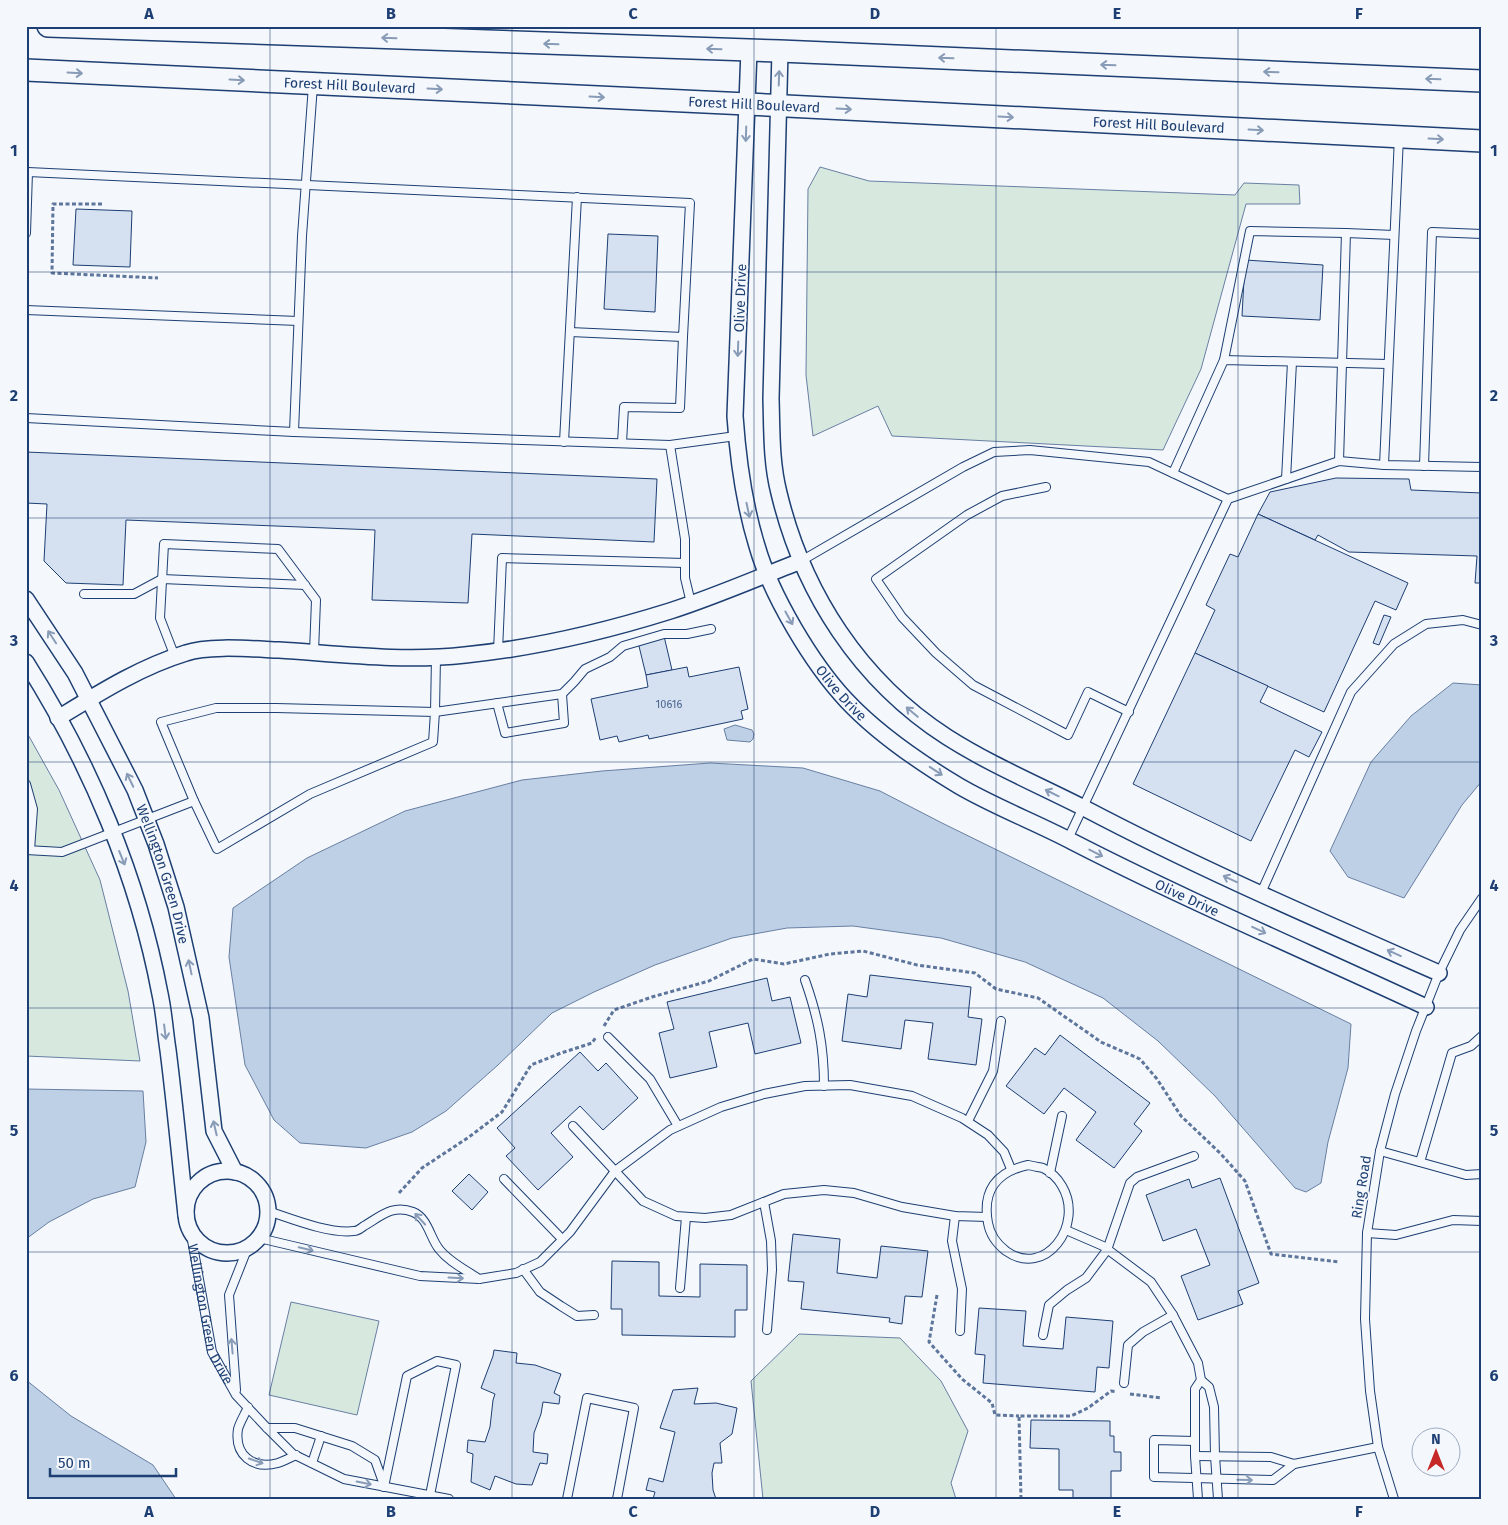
<svg xmlns="http://www.w3.org/2000/svg" width="1508" height="1525" font-family="'Fira Sans',sans-serif">
<rect width="100%" height="100%" fill="#f4f7fb"/>
<g fill="#d7e8df" stroke="#687fa3">
<polygon points="820,167 869,181 1235,195 1244,183 1299,185 1300,204 1246,204 1201,369 1163,450 892,436 878,406 813,436 806,375 808,189"/>
<polygon points="26,731 59,790 100,880 128,991 140,1061 26,1056"/>
<polygon points="291,1302 379,1321 357,1415 269,1395"/>
<polygon points="799,1334 900,1338 941,1381 968,1431 951,1483 956,1499 763,1499 751,1381"/>
</g>
<g fill="#bed0e5" stroke="#687fa3">
<polygon points="1453,683 1482,685 1482,781 1462,805 1404,898 1348,877 1330,851 1371,762 1411,716"/>
<polygon points="735,725 752,730 754,734 753,739 750,742 727,740 724,729"/>
<polygon points="710,763 803,768 880,791 942,823 1351,1024 1348,1068 1328,1142 1321,1183 1306,1192 1295,1188 1215,1096 1158,1041 1103,998 1025,962 941,938 853,926 787,928 732,938 655,965 594,992 552,1013 498,1065 446,1111 412,1132 366,1148 300,1143 274,1120 245,1065 229,957 233,908 307,858 405,811 522,780 602,771"/>
<polygon points="26,1089 143,1091 146,1142 135,1187 93,1199 49,1222 26,1239"/>
<polygon points="26,1380 71,1416 153,1465 176,1499 26,1499"/>
</g>
<g fill="#d5e0f0" stroke="#1d3f73">
<polygon points="76,209 132,211 130,267 73,265"/>
<polygon points="608,234 658,236 655,312 604,309"/>
<polygon points="1245,260 1323,265 1320,320 1242,316"/>
<polygon points="26,452 657,479 654,542 472,534 468,603 372,600 375,530 126,520 123,585 66,583 44,561 47,504 26,503"/>
<polygon points="1336,478 1409,479 1411,490 1482,493 1482,583 1475,583 1477,556 1349,552 1318,535 1315,540 1258,514 1270,492"/>
<polygon points="1258,514 1408,583 1396,610 1375,601 1324,712 1195,653 1215,610 1206,605 1230,554 1238,557"/>
<polygon points="1384,615 1391,617 1379,645 1373,643"/>
<polygon points="664,636 672,670 646,675 638,642"/>
<polygon points="1195,653 1268,686 1260,702 1322,732 1309,757 1295,750 1251,841 1133,784"/>
<polygon points="687,667 689,677 739,667 748,709 741,711 743,719 649,739 648,735 619,742 617,736 600,740 591,699 648,687 646,675"/>
<polygon points="870,975 971,987 968,1017 982,1019 976,1065 928,1059 933,1023 905,1020 901,1049 842,1041 848,994 867,997"/>
<polygon points="767,978 772,1001 790,997 801,1043 755,1054 748,1023 709,1032 717,1067 670,1078 659,1033 674,1029 667,1002"/>
<polygon points="1060,1035 1150,1103 1134,1124 1142,1131 1114,1168 1076,1140 1096,1112 1064,1088 1044,1114 1006,1086 1035,1048 1045,1055"/>
<polygon points="580,1052 598,1071 606,1063 638,1098 603,1130 580,1106 551,1133 573,1157 538,1190 506,1156 515,1148 497,1128"/>
<polygon points="469,1174 488,1192 472,1210 452,1191"/>
<polygon points="1220,1178 1259,1283 1238,1291 1243,1304 1198,1320 1181,1276 1210,1265 1196,1229 1163,1241 1146,1195 1189,1179 1192,1188"/>
<polygon points="793,1234 840,1239 837,1273 877,1278 881,1246 928,1251 922,1297 905,1296 902,1324 889,1322 890,1318 801,1309 804,1282 788,1281"/>
<polygon points="612,1261 659,1262 659,1296 700,1297 700,1264 747,1265 747,1310 735,1310 735,1337 622,1335 622,1309 611,1309"/>
<polygon points="979,1308 1026,1311 1023,1346 1063,1349 1066,1317 1113,1321 1109,1368 1097,1367 1095,1392 983,1383 985,1355 975,1354"/>
<polygon points="494,1350 517,1353 516,1363 535,1365 561,1374 554,1393 560,1396 559,1404 543,1402 541,1414 534,1433 533,1452 548,1454 547,1464 540,1463 532,1485 516,1484 495,1476 490,1490 471,1482 473,1454 467,1452 468,1440 485,1442 490,1427 493,1400 495,1394 481,1388 493,1356"/>
<polygon points="698,1388 694,1404 716,1403 737,1408 732,1434 720,1443 722,1463 714,1463 712,1473 713,1490 716,1499 653,1499 655,1492 646,1490 649,1478 663,1482 675,1432 660,1428 673,1390"/>
<polygon points="1031,1420 1110,1421 1110,1436 1114,1436 1114,1452 1121,1452 1121,1471 1111,1471 1111,1499 1073,1499 1073,1490 1059,1490 1059,1449 1030,1448"/>
</g>
<g fill="none" stroke-linecap="round" stroke-linejoin="round">
<g stroke="#1d3f73" stroke-width="10">
<g id="lane">
<polyline points="26,233 28,172 690,203 683,337 570,332"/>
<polyline points="26,310 298,321"/>
<polyline points="1224,360 1250,231 1346,233"/>
<polyline points="26,418 294,432 670,445 736,436"/>
<polyline points="294,432 302,236 313,85"/>
<polyline points="564,442 577,197"/>
<polyline points="622,443 624,407 680,408 683,337"/>
<polyline points="670,445 685,539 685,578 691,603"/>
<polyline points="1339,461 1346,233 1394,235"/>
<polyline points="1384,465 1399,137"/>
<polyline points="1424,466 1432,232 1482,234"/>
<polyline points="1173,473 1224,360 1388,364"/>
<polyline points="1286,479 1292,362"/>
<polyline points="1046,487 1002,496 967,515 876,579 902,617 936,653 973,685 1068,735 1088,692 1129,712"/>
<polyline points="801,561 963,467 994,452 1030,450 1149,462 1228,499"/>
<polyline points="84,594 134,594 162,579 305,585"/>
<polyline points="498,651 502,558 685,563"/>
<polyline points="175,657 160,618 164,544 278,549 316,600 314,652"/>
<polyline points="436,657 435,712 562,694 574,682 585,669 610,657 623,646 664,634 687,634 711,629"/>
<polyline points="497,703 505,733 564,723 562,694"/>
<polygon points="216,708 276,708 435,712 433,742 310,794 217,849 194,801 161,722"/>
<polyline points="26,784 33,809 30,850"/>
<polyline points="1068,839 1228,499 1339,461 1384,465 1482,467"/>
<polyline points="26,850 62,852 194,801"/>
<polyline points="1261,893 1351,692 1394,644 1426,624 1463,620 1482,625"/>
<path d="M805 980C818 1017 824 1046 824 1086"/>
<polyline points="608,1037 650,1079 678,1126"/>
<polyline points="968,1121 993,1071 1001,1021"/>
<polyline points="573,1126 643,1201 676,1216 705,1218 731,1215 784,1194 824,1190 854,1193 902,1207 955,1216 987,1217"/>
<polyline points="1380,1151 1466,1175 1482,1174"/>
<polyline points="1420,1162 1452,1053 1471,1046 1482,1036"/>
<path d="M1028 1165C1032 1166 1038 1167 1043 1168 1051 1172 1058 1179 1062 1186 1085 1225 1045 1279 1006 1251 997 1244 990 1235 988 1223 982 1191 996 1172 1028 1165Z"/>
<polyline points="1050,1173 1062,1116"/>
<polyline points="504,1179 562,1239"/>
<polyline points="764,1202 771,1241 772,1270 767,1330"/>
<path d="M268 1211C292 1219 329 1234 354 1231 358 1231 361 1228 364 1226 381 1216 393 1204 413 1212 428 1218 430 1238 439 1249 449 1262 466 1270 479 1279"/>
<polyline points="955,1216 952,1241 962,1289 960,1331"/>
<path id="s1" d="M190 1229 212 1352 236 1395 267 1428 293 1454 344 1479 449 1499"/>
<polyline points="1066,1230 1103,1246 1151,1282 1173,1315 1198,1363 1201,1380 1209,1387 1214,1407 1215,1456 1218,1499"/>
<polyline points="1367,1233 1396,1235 1453,1220 1482,1221"/>
<polyline points="259,1238 420,1276 479,1279 516,1273 540,1262 570,1232 615,1171 670,1130 721,1107 764,1094 805,1086 850,1085 912,1096 962,1118 988,1135 1004,1152 1011,1169"/>
<polyline points="523,1269 540,1292 561,1306 577,1316 594,1315"/>
<polyline points="680,1288 686,1217"/>
<polyline points="1043,1335 1049,1305 1067,1290 1086,1278 1107,1250 1130,1183 1137,1177 1194,1156"/>
<polyline points="1124,1383 1128,1345 1143,1332 1173,1315"/>
<polyline points="236,1390 229,1295 248,1247"/>
<path d="M248 1407C245 1414 240 1422 238 1429 234 1455 253 1470 278 1463 284 1461 290 1458 296 1455"/>
<polyline points="267,1428 295,1428 352,1446 375,1460 384,1485"/>
<polyline points="1195,1441 1154,1440 1154,1477 1273,1480 1294,1464"/>
<polyline points="1195,1456 1271,1457 1294,1464 1378,1447"/>
<polyline points="312,1463 321,1436"/>
<polyline points="384,1487 407,1376 437,1361 456,1365 430,1495"/>
<polyline points="567,1499 587,1398 634,1408 617,1499"/>
<polyline points="1198,1499 1195,1456 1195,1389 1201,1380"/>
<polyline points="1394,1499 1378,1447 1370,1391 1365,1319 1367,1233 1380,1151 1395,1094 1416,1031 1439,973 1460,930 1482,898"/>
</g>
</g>
<g stroke="#1d3f73" stroke-width="18">
<g id="street">
<path id="s2" d="M749 50 735 416C738 460 744 504 757 546 771 595 812 664 847 701 879 735 919 762 959 786 995 807 1035 822 1073 842 1188 901 1308 952 1426 1007"/>
<path d="M780 51 771 399C772 430 771 462 779 493 803 593 860 681 947 737 991 765 1039 785 1086 809 1200 869 1321 921 1439 973"/>
<path id="s3" d="M26 599 75 673 135 790 156 844 176 907 201 1018 214 1131 235 1172"/>
<path d="M26 662C90 763 138 877 160 994 164 1012 165 1031 168 1050 175 1105 180 1160 186 1215"/>
<path d="M58 718C99 693 140 667 186 653 208 645 254 649 279 650 340 654 404 662 465 655 535 648 603 632 670 611 714 597 757 578 801 561"/>
<circle cx="227" cy="1212" r="41"/>
</g>
</g>
<g stroke="#1d3f73" stroke-width="24">
<g id="secondary">
<polyline points="48,26 780,51 1482,81"/>
<path id="s4" d="M26 70 747 104 1482 141"/>
</g>
</g>
<g stroke="#5e769c" stroke-width="3" stroke-dasharray="4 2.5" stroke-linecap="butt">
<polyline points="102,204 53,204 52,273 158,278"/>
<polyline points="604,1026 614,1010 652,997 709,981 753,959 784,964 830,954 863,951 917,965 975,973 996,989 1038,998 1101,1042 1140,1059 1157,1079 1181,1116 1221,1154 1245,1181 1271,1254 1339,1262"/>
<polyline points="399,1193 422,1168 469,1137 502,1112 531,1065 561,1053 592,1043 596,1037"/>
<polyline points="937,1295 929,1342 962,1379 992,1403 995,1415 1019,1416"/>
<polyline points="1130,1394 1162,1398"/>
<polyline points="1021,1499 1019,1416 1071,1416 1088,1408 1111,1391 1117,1392"/>
</g>
<use href="#lane" stroke="#f4f7fb" stroke-width="8"/>
<use href="#street" stroke="#f4f7fb" stroke-width="15"/>
<use href="#secondary" stroke="#f4f7fb" stroke-width="21"/>
</g>
<defs><path id="oneway-shaft" d="M-6 0H5M1.5-3L5.5 0L1.5 3" fill="none" stroke-width="1.6" stroke-linecap="round" stroke-linejoin="round" transform="scale(1.25)"/></defs>
<g stroke="#889bb7">
<use href="#oneway-shaft" transform="translate(389 38) rotate(-178)"/>
<use href="#oneway-shaft" transform="translate(551 44) rotate(-178)"/>
<use href="#oneway-shaft" transform="translate(714 49) rotate(-178)"/>
<use href="#oneway-shaft" transform="translate(946 58) rotate(-178)"/>
<use href="#oneway-shaft" transform="translate(1108 65) rotate(-178)"/>
<use href="#oneway-shaft" transform="translate(1271 72) rotate(-178)"/>
<use href="#oneway-shaft" transform="translate(75 73) rotate(3)"/>
<use href="#oneway-shaft" transform="translate(779 78) rotate(-88)"/>
<use href="#oneway-shaft" transform="translate(1433 79) rotate(-178)"/>
<use href="#oneway-shaft" transform="translate(237 80) rotate(3)"/>
<use href="#oneway-shaft" transform="translate(435 89) rotate(3)"/>
<use href="#oneway-shaft" transform="translate(597 97) rotate(3)"/>
<use href="#oneway-shaft" transform="translate(844 109) rotate(3)"/>
<use href="#oneway-shaft" transform="translate(1006 117) rotate(3)"/>
<use href="#oneway-shaft" transform="translate(1256 130) rotate(3)"/>
<use href="#oneway-shaft" transform="translate(746 134) rotate(92)"/>
<use href="#oneway-shaft" transform="translate(1436 139) rotate(3)"/>
<use href="#oneway-shaft" transform="translate(738 349) rotate(92)"/>
<use href="#oneway-shaft" transform="translate(748 510) rotate(78)"/>
<use href="#oneway-shaft" transform="translate(789 618) rotate(61)"/>
<use href="#oneway-shaft" transform="translate(52 637) rotate(-123)"/>
<use href="#oneway-shaft" transform="translate(912 712) rotate(-140)"/>
<use href="#oneway-shaft" transform="translate(936 771) rotate(33)"/>
<use href="#oneway-shaft" transform="translate(130 780) rotate(-116)"/>
<use href="#oneway-shaft" transform="translate(1052 793) rotate(-154)"/>
<use href="#oneway-shaft" transform="translate(1096 853) rotate(27)"/>
<use href="#oneway-shaft" transform="translate(122 858) rotate(68)"/>
<use href="#oneway-shaft" transform="translate(1230 879) rotate(-155)"/>
<use href="#oneway-shaft" transform="translate(1259 930) rotate(25)"/>
<use href="#oneway-shaft" transform="translate(1394 953) rotate(-156)"/>
<use href="#oneway-shaft" transform="translate(190 967) rotate(-102)"/>
<use href="#oneway-shaft" transform="translate(165 1032) rotate(83)"/>
<use href="#oneway-shaft" transform="translate(215 1128) rotate(-103)"/>
<use href="#oneway-shaft" transform="translate(420 1219) rotate(-133)"/>
<use href="#oneway-shaft" transform="translate(306 1249) rotate(13)"/>
<use href="#oneway-shaft" transform="translate(456 1278) rotate(3)"/>
<use href="#oneway-shaft" transform="translate(232 1346) rotate(-95)"/>
<use href="#oneway-shaft" transform="translate(256 1461) rotate(19)"/>
<use href="#oneway-shaft" transform="translate(1245 1480) rotate(1)"/>
<use href="#oneway-shaft" transform="translate(364 1483) rotate(11)"/>
</g>
<path fill="none" stroke="#1d3f73" stroke-width="1" stroke-opacity="0.55" d="M270 26V1499M512 26V1499M754 26V1499M996 26V1499M1238 26V1499M26 272H1482M26 518H1482M26 762H1482M26 1008H1482M26 1252H1482"/>
<g text-anchor="middle" stroke-width="4" stroke-linejoin="round" paint-order="stroke">
<g font-size="11" fill="#4b6792">
<text x="669" y="708">10616</text>
</g>
<g font-size="14" fill="#1d3f73" stroke="#f4f7fb">
<text dy="5" stroke="none"><textPath href="#s4" startOffset="324">Forest Hill Boulevard</textPath></text>
<text dy="5" stroke="none"><textPath href="#s4" startOffset="729">Forest Hill Boulevard</textPath></text>
<text dy="5" stroke="none"><textPath href="#s4" startOffset="1134">Forest Hill Boulevard</textPath></text>
<text transform="translate(740 298) rotate(-88)" y="5">Olive Drive</text>
<text dy="5" stroke="none"><textPath href="#s2" startOffset="669">Olive Drive</textPath></text>
<text dy="5" stroke="none"><textPath href="#s3" startOffset="309">Wellington Green Drive</textPath></text>
<text dy="5" stroke="none"><textPath href="#s2" startOffset="1074">Olive Drive</textPath></text>
<text transform="translate(1361 1187) rotate(-81)" y="5">Ring Road</text>
<text dy="5" stroke="none"><textPath href="#s1" startOffset="88">Wellington Green Drive</textPath></text>
</g>
</g>
<rect width="1508" height="1525" fill="none" stroke="#f4f7fb" stroke-width="55"/>
<g transform="translate(1436 1452)"><circle r="24" fill="#f4f7fb" stroke="#9eadc5"/>
<path d="M0-4L9 19L0 12L-9 19Z" fill="#c62828"/>
<text y="-8" font-size="14" font-weight="bold" text-anchor="middle" fill="#1d3f73">N</text>
</g>
<path d="M50 1468v8h126v-8" fill="none" stroke="#1d3f73" stroke-width="2.5"/>
<text x="58" y="1468" font-size="15" fill="#1d3f73" stroke="#f4f7fb" stroke-width="4" paint-order="stroke">50 m</text>
<rect x="28" y="28" width="1452" height="1470" fill="none" stroke="#1d3f73" stroke-width="2"/>
<g font-size="16" text-anchor="middle" font-weight="bold" fill="#1d3f73">
<text x="149" y="19">A</text>
<text x="391" y="19">B</text>
<text x="633" y="19">C</text>
<text x="875" y="19">D</text>
<text x="1117" y="19">E</text>
<text x="1359" y="19">F</text>
<text x="14" y="156">1</text>
<text x="1494" y="156">1</text>
<text x="14" y="401">2</text>
<text x="1494" y="401">2</text>
<text x="14" y="646">3</text>
<text x="1494" y="646">3</text>
<text x="14" y="891">4</text>
<text x="1494" y="891">4</text>
<text x="14" y="1136">5</text>
<text x="1494" y="1136">5</text>
<text x="14" y="1381">6</text>
<text x="1494" y="1381">6</text>
<text x="149" y="1517">A</text>
<text x="391" y="1517">B</text>
<text x="633" y="1517">C</text>
<text x="875" y="1517">D</text>
<text x="1117" y="1517">E</text>
<text x="1359" y="1517">F</text>
</g>
</svg>
